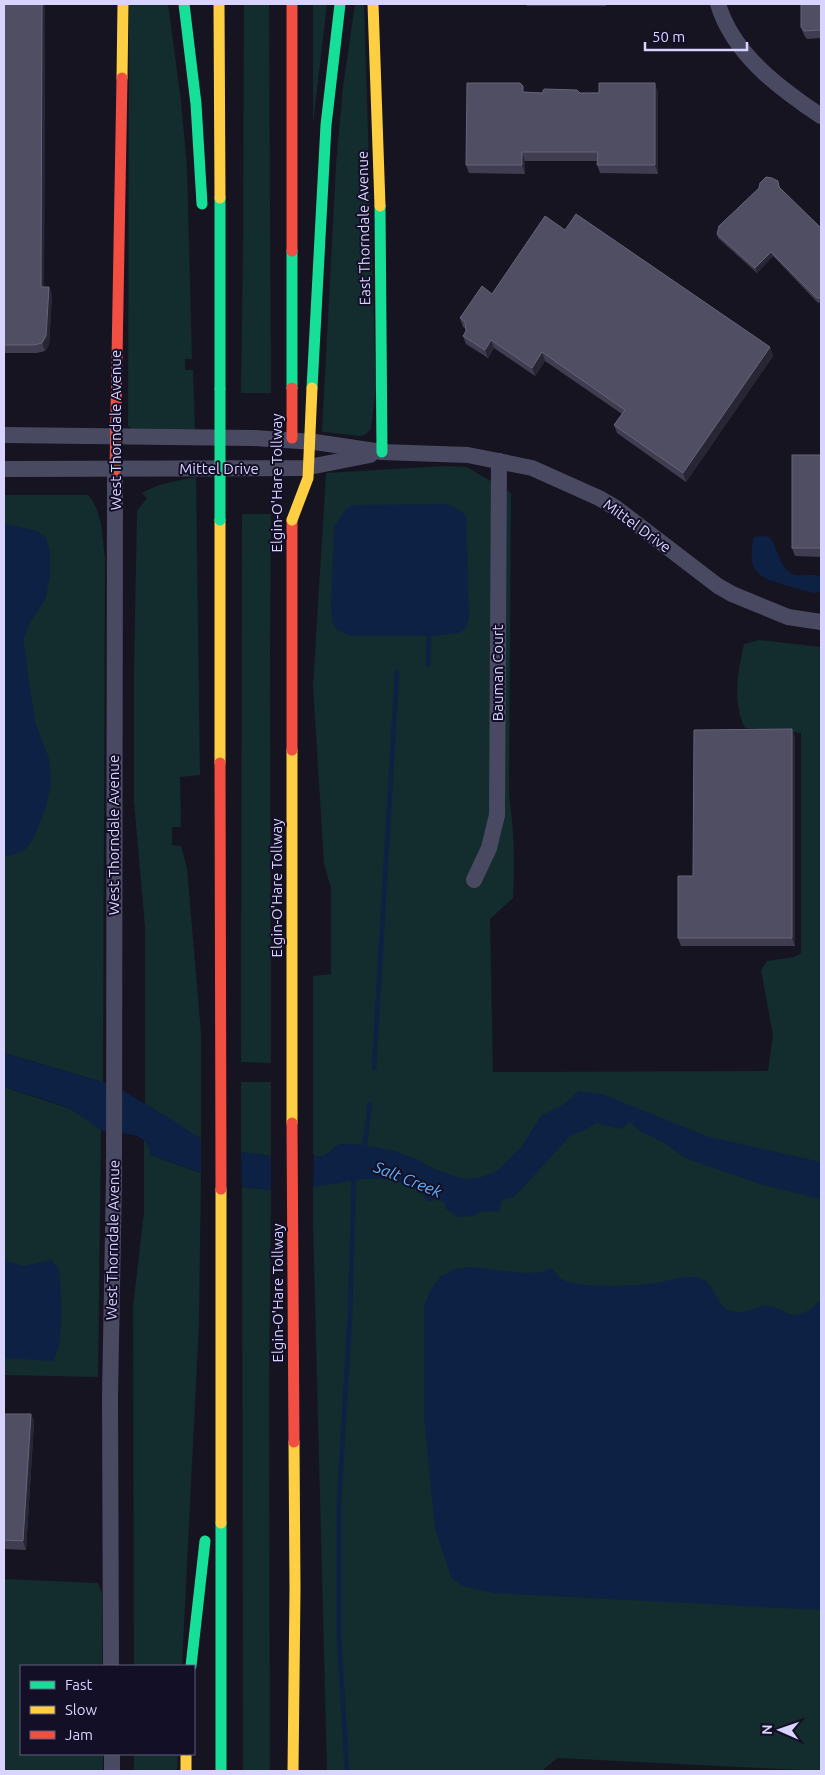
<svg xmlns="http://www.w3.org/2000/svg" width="825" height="1775" font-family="Ubuntu,sans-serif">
<rect width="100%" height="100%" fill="#161421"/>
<g fill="#132c2d">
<polygon points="129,4 168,4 181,101 187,167 192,359 185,359 185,370 193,370 195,429 134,430 128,426"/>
<polygon points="244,4 269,4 271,393 241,393 243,248"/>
<polygon points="313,4 327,4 313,124"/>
<polygon points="355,4 364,4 376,387 371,429 366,434 361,436 322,432 336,165 343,87"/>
<path d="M444 466 467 467 511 493 509 795C514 829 515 863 513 898L490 919 493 1072 768 1071 773 1035 761 970 767 961 794 957 801 953V733L745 728C732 703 738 670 744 644L759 640 821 647V1771L557 1758 542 1771H327L313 1223V976L331 974V888L324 864 313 686 326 473Z"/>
<path d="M196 477 200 775 180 777 181 827H172V845L181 846 187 868 201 1033V1139L145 1104V927L134 802V670L137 511 147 498 142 493C159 483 176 481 196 477Z"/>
<path d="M4 495H88C103 512 102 536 105 558L103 1082 4 1053Z"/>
<polygon points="242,514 271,514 270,650 271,1063 241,1062"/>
<polygon points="241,1082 271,1082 271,1156 241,1152"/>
<polygon points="4,1087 71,1109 101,1130 98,1377 4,1375"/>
<polygon points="144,1140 150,1147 150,1155 201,1173 199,1322 182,1666 134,1666 133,1307 144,1212"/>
<polygon points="242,1187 271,1190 269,1393 270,1771 243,1771"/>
<polygon points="4,1579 98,1583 102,1593 102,1666 21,1666 21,1754 103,1754 103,1771 4,1771"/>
<polygon points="134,1754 178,1754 177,1771 134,1771"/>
</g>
<g fill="#0d2144">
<polygon points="447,504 460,510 466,516 469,617 466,628 459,633 433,636 351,636 338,630 332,622 331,604 334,527 346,509 352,505"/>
<polygon points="4,524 34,530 46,537 50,553 50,577 45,600 31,621 23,640 35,722 49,759 51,783 46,807 34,837 26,849 18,853 4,857"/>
<path d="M761 536 770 537C778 549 781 574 797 575 805 576 813 574 821 576V592L814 593C801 589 768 582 759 574 749 566 751 548 754 537Z"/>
<path d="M4 1053 113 1085 171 1119 208 1144 241 1152 271 1156H324L339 1144H356L395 1151 419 1160 432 1168 463 1179 479 1178 497 1171 522 1146 541 1116 564 1104 579 1091 602 1094 709 1137 821 1162V1199L763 1185 685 1158 666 1144 642 1132 630 1122 621 1129 596 1123 585 1130 570 1136 515 1196 502 1200 499 1211 479 1212 474 1216 459 1217 445 1208V1203L439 1200 428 1201 417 1188 398 1181 381 1179H364L302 1189 271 1190 242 1187 150 1155C149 1128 119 1136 102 1130 90 1125 81 1114 70 1109 49 1100 25 1094 4 1087Z"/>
<path d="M4 1260 24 1266 51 1260 59 1269C61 1291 65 1343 53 1361 37 1361 21 1358 4 1359Z"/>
<path d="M470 1267 524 1273 543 1272 548 1269H552C555 1271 557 1275 560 1278 574 1289 631 1286 650 1284 664 1282 678 1277 692 1277 716 1276 712 1303 729 1310 744 1317 755 1304 770 1306 778 1307 786 1315 795 1315 805 1315 814 1306 821 1300V1610L494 1593 462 1586 451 1577 435 1528 424 1417V1308L430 1291 441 1276 455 1269Z"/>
</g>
<g fill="#161421">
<polygon points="201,1136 209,1141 241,1149 242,1190 201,1176"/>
<polygon points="271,1154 314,1154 313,1189 302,1192 271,1193"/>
</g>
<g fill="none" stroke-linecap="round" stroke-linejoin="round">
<g stroke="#0d2144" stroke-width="4.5">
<polyline points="428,665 429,636"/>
<polyline points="374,1068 397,672"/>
<polyline points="364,1150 370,1104"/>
<polyline points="347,1771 339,1638 339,1501 350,1315 354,1176"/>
</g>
<g stroke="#4a4962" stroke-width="16">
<path d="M718 4C733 54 779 88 821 116"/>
<polyline points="4,435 253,438 315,442 382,452 468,455 532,468 599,498 616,508 718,586 732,594 788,617 821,622"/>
<polyline points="4,469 304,468 370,455"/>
<polyline points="474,880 489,848 497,815 499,461"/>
<polyline points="111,1666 110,1396 114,1179 115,470"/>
<polyline points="112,1754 112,1771"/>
</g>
<g stroke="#16e098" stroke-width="11">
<polyline points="184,4 196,104 202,204"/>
<polyline points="220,198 220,389"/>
<polyline points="380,206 382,452"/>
<polyline points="292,251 292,388"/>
<polyline points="312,388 326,125 340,4"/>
<polyline points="221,1523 221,1771"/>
<polyline points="191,1666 205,1541"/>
</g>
<g stroke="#ffcf43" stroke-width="11">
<polyline points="219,4 220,198"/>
<polyline points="373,4 380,206"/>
<polyline points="122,78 123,4"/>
<polyline points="220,520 220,763"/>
<polyline points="292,750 292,1123"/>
<polyline points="221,1189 221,1523"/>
<polyline points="186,1754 186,1771"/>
<polyline points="293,1771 295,1589 294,1442"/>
</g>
<g stroke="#f24e42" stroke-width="11">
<polyline points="292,4 292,251"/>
<polyline points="115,470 122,78"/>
<polyline points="292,520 292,750"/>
<polyline points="220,763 221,1189"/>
<polyline points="292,1123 294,1442"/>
</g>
<polyline stroke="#16e098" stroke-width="11" points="220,389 220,520"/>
<polyline stroke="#ffcf43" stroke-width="11" points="292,520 308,478 312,388"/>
<polyline stroke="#f24e42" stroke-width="11" points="292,388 292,438"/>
</g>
<g fill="#403d50">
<polygon points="4,4 45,5 44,287 49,287 52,295 49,345 45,351 37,353 4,353"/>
<polygon points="526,4 606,4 606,6 527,6"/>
<polygon points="821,4 821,38 807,39 804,35 801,27"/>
<polygon points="526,92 542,93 658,92 658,174 600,173 597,165 598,161 525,161 525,174 469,173 466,165"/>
<polygon points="778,181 780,188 821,228 821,302 818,303 773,256 757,273 718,238 717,234 759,188"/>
<polygon points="565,230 770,347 773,356 686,482 617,433 614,425 622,414 545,361 535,376 494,348 488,358 466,344 463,336 466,331 466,329 463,327 460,318 492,294"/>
<polygon points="821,455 821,557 795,556 792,548"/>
<polygon points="795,737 795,946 681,946 678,938 693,876"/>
<polygon points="4,1414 31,1414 34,1422 26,1550 4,1549"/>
</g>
<g fill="#282635">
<polygon points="42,4 45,4 45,5 44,295 41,287"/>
<polygon points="655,83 658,92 658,174 655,165"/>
<polygon points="522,152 525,161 525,174 522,165"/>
<polygon points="771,252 773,256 757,273 755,268"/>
<polygon points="49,287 52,295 49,345 45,351 42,343"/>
<polygon points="491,340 494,348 488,358 485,350"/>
<polygon points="770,347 773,356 686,482 683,473"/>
<polygon points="542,352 545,361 535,376 532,368"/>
<polygon points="792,729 795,737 795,946 792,938"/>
<polygon points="31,1414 34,1422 26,1550 23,1541"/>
</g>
<g fill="#504e63" stroke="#66637b">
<polygon points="4,4 42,4 41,287 49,287 46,336 42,343 34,345 4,345"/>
<polygon points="801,4 821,4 821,31 820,30 804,31 801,27"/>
<polygon points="467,83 520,83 523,86 523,92 542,93 544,89 577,90 580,93 599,93 599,83 655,83 655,165 597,165 598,152 522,152 522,165 466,165"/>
<polygon points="766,177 772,178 778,181 779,187 821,228 821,298 817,298 771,252 755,268 717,234 719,226 759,188 760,183"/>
<polygon points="576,214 770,347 683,473 614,425 625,410 542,352 532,368 491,340 485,350 463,336 466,331 465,322 460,318 482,286 492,294 545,216 565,230"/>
<rect x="792" y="455" width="29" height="93"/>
<polygon points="792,729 792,938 678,938 678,876 693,876 694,730"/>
<polygon points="4,1414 31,1414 23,1541 4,1540"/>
</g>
<g text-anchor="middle" stroke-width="4" stroke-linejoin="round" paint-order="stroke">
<g font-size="15" fill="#d9d4ff" stroke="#130f26">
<text transform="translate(364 228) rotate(-91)" y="5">East Thorndale Avenue</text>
<text transform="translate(116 430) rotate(-90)" y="5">West Thorndale Avenue</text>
<text x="219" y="474">Mittel Drive</text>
<text transform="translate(277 483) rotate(-90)" y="5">Elgin-O'Hare Tollway</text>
<text transform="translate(637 526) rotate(36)" y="5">Mittel Drive</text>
<text transform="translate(498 673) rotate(-90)" y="5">Bauman Court</text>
<text transform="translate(114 835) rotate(-90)" y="5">West Thorndale Avenue</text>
<text transform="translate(277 888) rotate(-90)" y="5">Elgin-O'Hare Tollway</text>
<text transform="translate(113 1240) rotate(-89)" y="5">West Thorndale Avenue</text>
<text transform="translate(278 1293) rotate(-90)" y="5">Elgin-O'Hare Tollway</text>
</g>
<g font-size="16" font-style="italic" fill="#62b6ff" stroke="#130f26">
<text transform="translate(408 1179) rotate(22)" y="6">Salt Creek</text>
</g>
</g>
<rect width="825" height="1775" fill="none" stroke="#d9d4ff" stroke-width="10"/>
<rect x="20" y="1665" width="175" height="90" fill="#130f26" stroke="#625e7d"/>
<rect x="30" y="1681" width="25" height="8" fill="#16e098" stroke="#625e7d"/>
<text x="65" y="1690" font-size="15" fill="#d9d4ff">Fast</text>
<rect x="30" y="1706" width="25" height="8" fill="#ffcf43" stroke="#625e7d"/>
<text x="65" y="1715" font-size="15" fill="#d9d4ff">Slow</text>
<rect x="30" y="1731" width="25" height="8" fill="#f24e42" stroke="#625e7d"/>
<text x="65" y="1740" font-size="15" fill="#d9d4ff">Jam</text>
<g transform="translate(780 1730) rotate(272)" stroke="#130f26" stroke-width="4" paint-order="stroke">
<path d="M0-4L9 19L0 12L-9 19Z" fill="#d9d4ff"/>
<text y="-8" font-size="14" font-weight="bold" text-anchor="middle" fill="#d9d4ff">N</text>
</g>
<path d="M645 42v8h102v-8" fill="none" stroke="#d9d4ff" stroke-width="2.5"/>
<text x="652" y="42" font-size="15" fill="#d9d4ff" stroke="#130f26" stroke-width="4" paint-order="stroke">50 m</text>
</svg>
